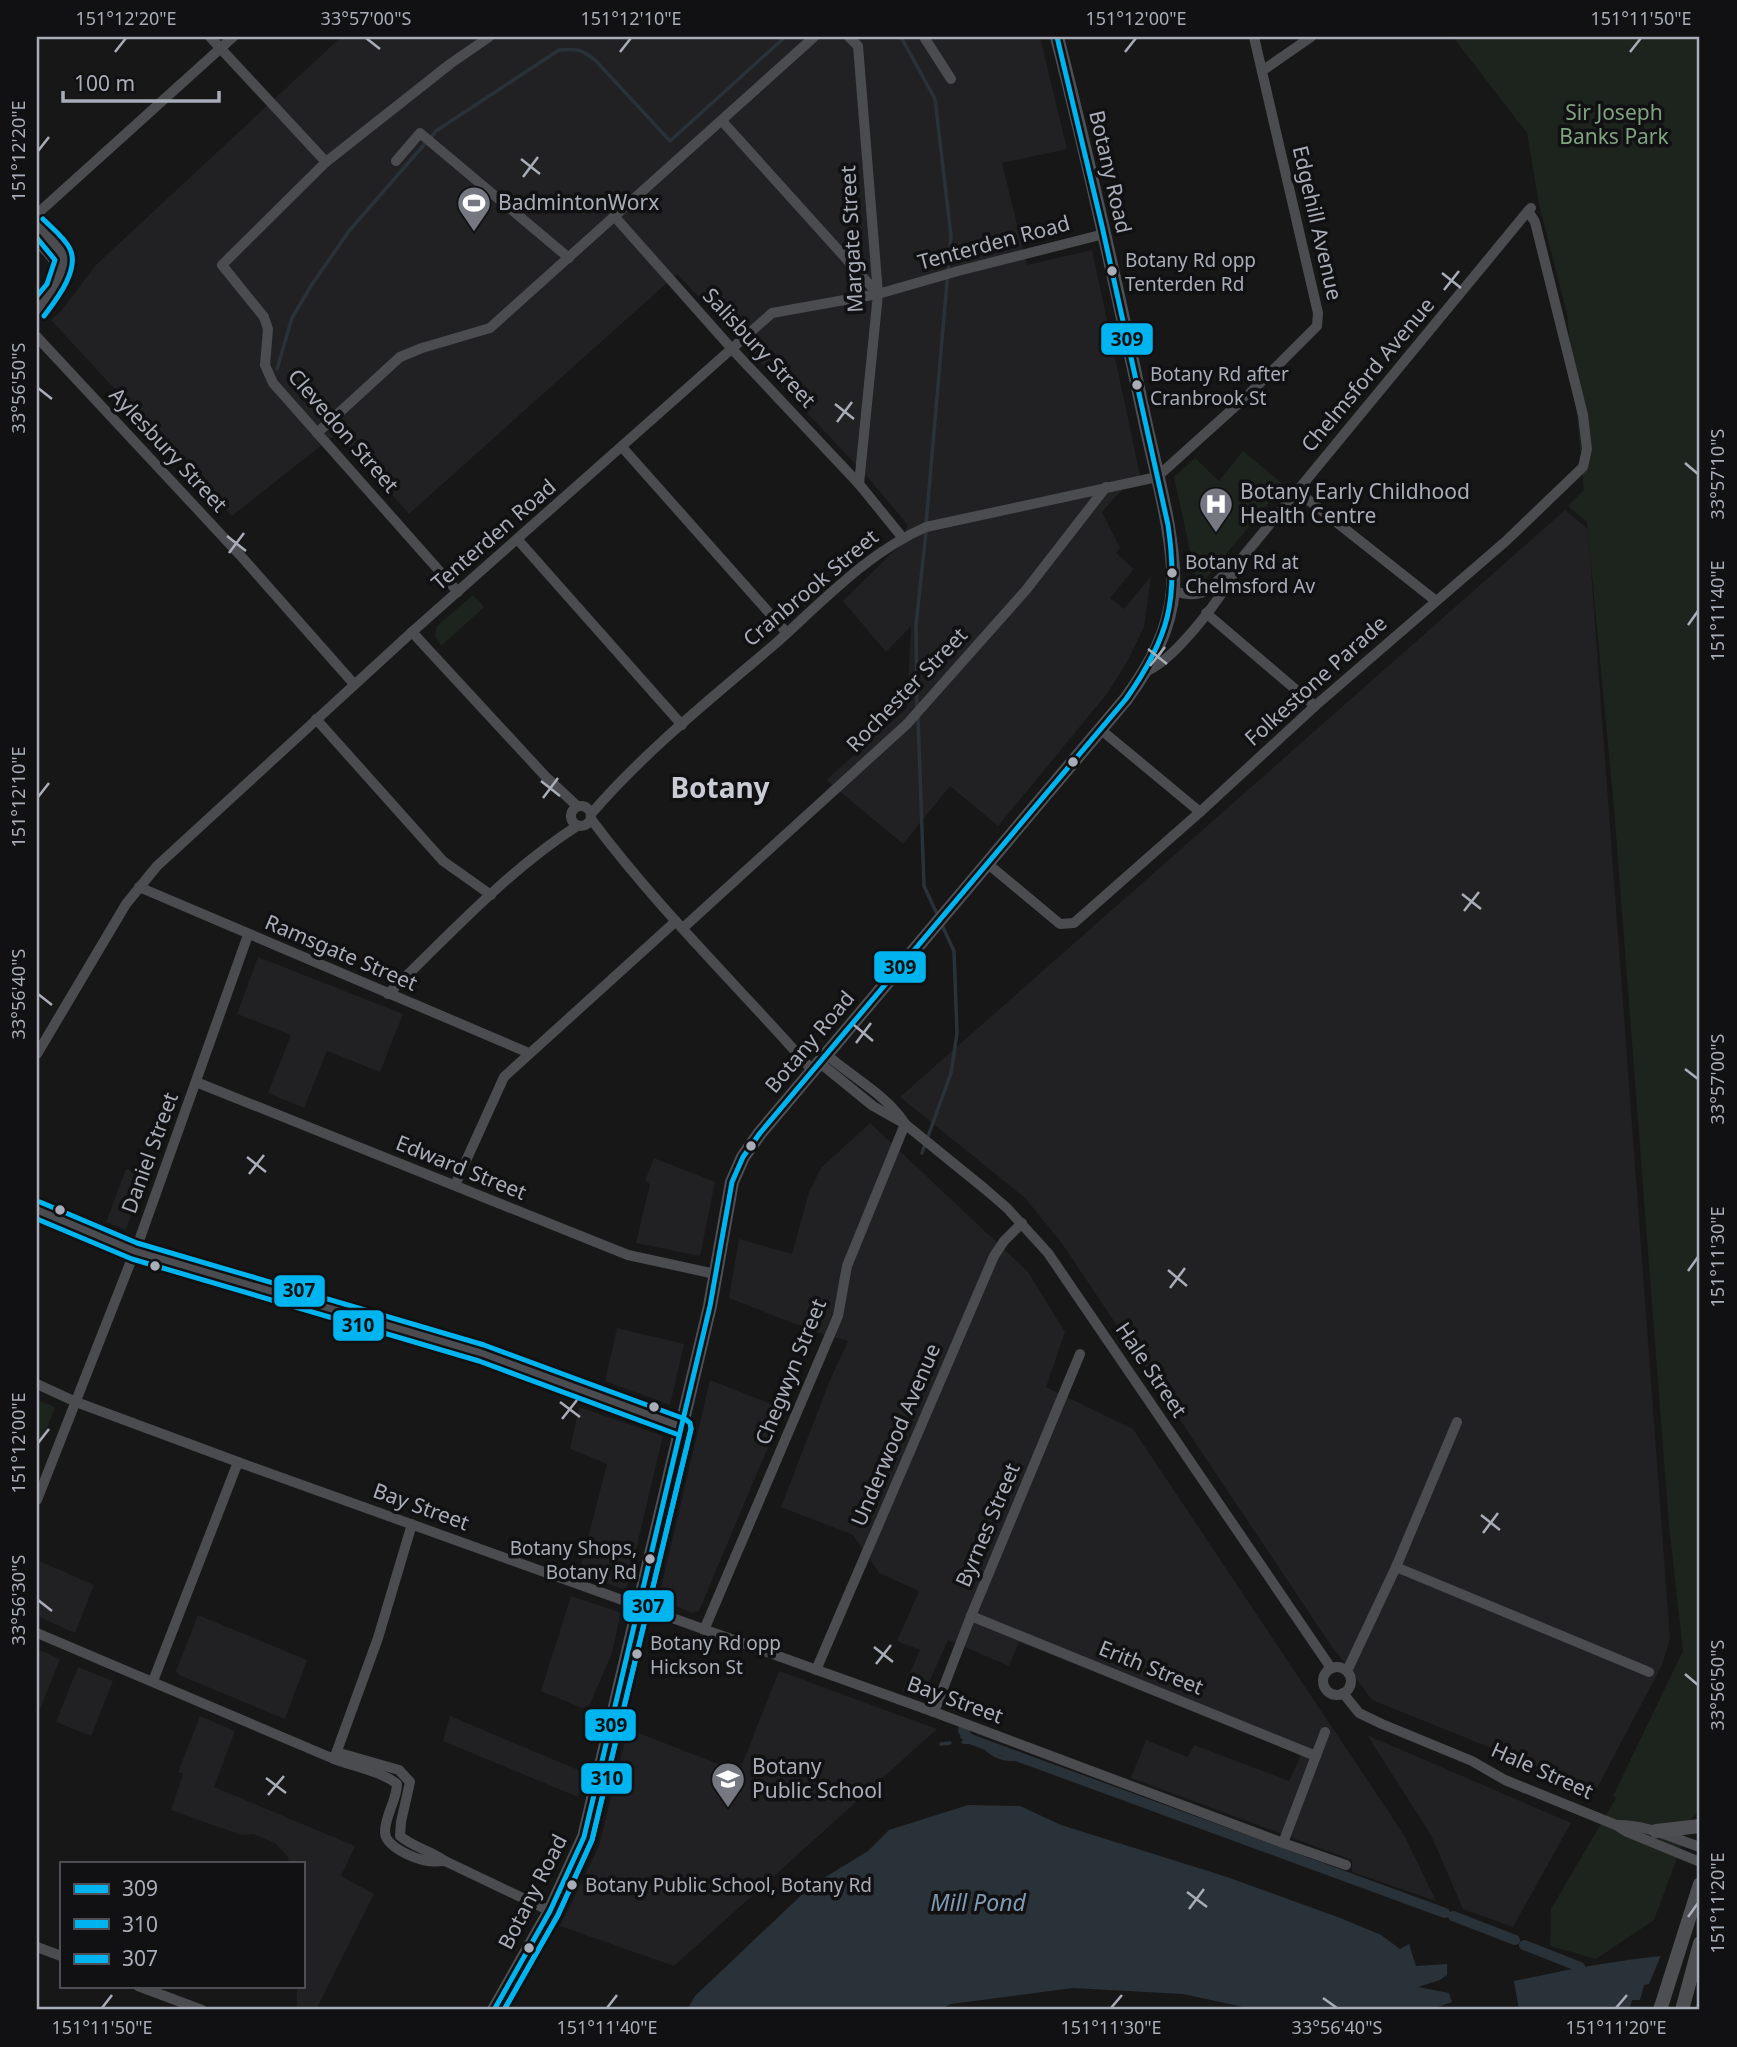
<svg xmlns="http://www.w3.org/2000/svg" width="1737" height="2047" font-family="'Noto Sans',sans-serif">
<rect width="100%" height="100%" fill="#171717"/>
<g fill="#212123">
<polygon points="341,37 1040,37 1067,149 1002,163 1027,265 1092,250 1140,475 1118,494 1102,512 1120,548 1116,553 1134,569 1110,598 1124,609 1151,576 1144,627 1127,662 1106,695 998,826 950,786 903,844 826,780 907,708 911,626 886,652 843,601 905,540 907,524 871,481 677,274 409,514 337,433 232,516 51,320 61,311 96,265"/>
<polygon points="1565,510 1588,529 1670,1639 1662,1665 1596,1790 1372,1700 1330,1644 1061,1242 1025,1198 900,1097"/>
<polygon points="258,957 403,1014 380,1072 327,1051 304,1108 268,1093 291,1035 237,1014"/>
<polygon points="870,1123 1028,1272 1065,1332 1046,1387 1133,1429 1404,1835 1436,1901 1352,1872 1352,1860 1131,1778 1146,1740 1188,1757 1194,1745 1289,1781 1301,1755 1019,1642 1009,1666 948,1640 922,1698 902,1691 920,1650 897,1641 919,1591 879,1573 853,1535 781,1507 830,1380 848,1341 816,1332 729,1298 739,1239 792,1254 809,1192 821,1168"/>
<polygon points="654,1158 715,1182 700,1256 636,1243 650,1184 645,1181"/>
<polygon points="126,1169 145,1177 126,1230 106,1222"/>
<polygon points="617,1328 684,1344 670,1405 605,1381"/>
<polygon points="710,1380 784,1409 699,1611 692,1613 661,1600 659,1596"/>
<polygon points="579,1407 663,1436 627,1587 623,1589 579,1573 607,1464 570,1449"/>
<polygon points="37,1560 94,1585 75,1633 37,1616"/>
<polygon points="571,1596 619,1612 620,1616 612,1653 590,1704 582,1708 541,1691"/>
<polygon points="198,1615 307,1660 285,1719 179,1675 176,1671"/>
<polygon points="37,1649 60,1659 38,1714 37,1713"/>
<polygon points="78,1667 113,1681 91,1736 56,1722"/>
<polygon points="779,1671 937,1729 674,1966 560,1926 599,1846 628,1729 739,1772"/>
<polygon points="200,1716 235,1731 214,1787 355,1846 341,1876 374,1894 316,2010 297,2010 297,1986 303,1986 303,1863 289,1863 288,1857 275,1843 253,1834 241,1835 171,1810 183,1774 178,1772"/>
<polygon points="450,1716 583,1772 578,1797 443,1741"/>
<polygon points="1367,1735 1571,1823 1513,1927 1463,1909 1431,1835"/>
</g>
<g fill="#1d241e">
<polygon points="1453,37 1700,37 1700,1809 1692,1818 1654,1920 1596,1959 1550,1946 1551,1909 1616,1798 1613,1796 1683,1651 1669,1525 1614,808 1587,522 1568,506 1584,490 1567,314 1539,204 1527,133"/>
<polygon points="1243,451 1284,485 1196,590 1195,574 1174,477 1195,458 1219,481"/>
<polygon points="473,595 484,607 441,646 435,635 437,626"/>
<polygon points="37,1400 55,1407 37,1454"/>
</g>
<g fill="#2a3239">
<polygon points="968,1805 1020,1806 1061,1825 1224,1876 1343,1919 1381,1935 1400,1949 1409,1944 1416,1966 1447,1964 1447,1975 1440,1980 1418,1987 1449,1993 1452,2002 1429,2010 1257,2010 1183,1994 1073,1988 951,2004 939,2010 687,2010 695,1996 811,1886 868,1851 889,1830"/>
<path d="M1700 1953V2009L1519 2010 1514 1981C1575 1968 1637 1956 1700 1953Z"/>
</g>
<polygon fill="#171717" points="1700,1950 1700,1992 1695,2009 1629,2010 1632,2000 1640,2000 1644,1985 1649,1984 1661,1955"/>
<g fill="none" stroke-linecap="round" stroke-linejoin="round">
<g stroke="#2a3239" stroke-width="3.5">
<polyline points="901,37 935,99 951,236 926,524"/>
<path d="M277 369 292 318 311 286 349 231 436 131 559 50C577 48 584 50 597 62L670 141 785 37"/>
<polyline points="917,709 916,625 926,532"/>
<polyline points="918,717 924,886 938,916"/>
<polyline points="922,1153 951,1073 957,1033 954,951 941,923"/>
<polyline points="962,1737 971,1740"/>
<path d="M963 1742 981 1743C991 1756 1005 1762 1022 1758"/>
<polyline points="941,1744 950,1743"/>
</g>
<g stroke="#2a3239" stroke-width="10">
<polyline points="963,1730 968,1738 981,1743 1445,1913"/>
<polyline points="1453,1916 1515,1940"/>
<polyline points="1524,1945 1580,1967"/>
</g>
<g stroke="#4b4c50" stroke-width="10">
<polyline points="210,37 326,162"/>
<polyline points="849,37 858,46 878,294 859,484"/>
<polyline points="924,37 951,79"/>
<polyline points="1262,71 1311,37"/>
<polyline points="722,121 878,294"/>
<polyline points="396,161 420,133 569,258"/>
<polyline points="37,214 233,37"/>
<polyline points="615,217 732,349 859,484 902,537"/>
<polyline points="37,225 62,252 64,260 55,288 37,310"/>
<polyline points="37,241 52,258 59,272"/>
<polyline points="37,337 240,555 354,684"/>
<polyline points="317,433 400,357 422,348 490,328 814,37"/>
<polyline points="622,447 787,633"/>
<polyline points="1297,491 1436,601"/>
<polyline points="518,540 682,725"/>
<path d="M1173 591C1210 602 1210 583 1237 564L1528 211"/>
<polyline points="458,592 273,383 265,365 268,329 264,317 222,265 326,162 450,64 489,37"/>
<polyline points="1206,613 1315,706"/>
<polyline points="412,632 546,777 577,806"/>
<path d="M1147 671C1175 659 1226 594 1237 565"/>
<polyline points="316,719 443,861 491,895"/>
<polyline points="1100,729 1200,812"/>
<circle cx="581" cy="816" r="10"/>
<path d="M591 814C645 751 712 698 775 644 821 603 868 552 926 527L1157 477 1248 395 1317 326 1318 313 1254 37"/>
<path d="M591 819C658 909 739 987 813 1071"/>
<polyline points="988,864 1060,924 1074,923 1200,812 1315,706 1506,541 1583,467 1587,449 1583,415 1535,222 1528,211 1531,208"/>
<polyline points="139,887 529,1053"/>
<polyline points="683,928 907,724 1026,590 1106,487"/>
<path d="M388 994C448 936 507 871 577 826"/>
<polyline points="37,1054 126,904 157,866 412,632 772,313 878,294 958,271 1104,234"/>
<path d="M827 1055C852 1077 885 1094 904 1122"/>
<polyline points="820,1063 873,1106 905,1124 985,1189 1007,1208 1048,1253 1331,1668"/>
<polyline points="196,1082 628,1255 715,1274"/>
<polyline points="455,1185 504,1077 676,921"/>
<polyline points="37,1210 134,1251 482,1353 682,1427"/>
<polyline points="37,1384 76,1402 238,1462 934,1712 1283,1843 1346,1865"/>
<polyline points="37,1500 140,1238 248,935"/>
<polyline points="1396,1567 1649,1672"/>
<polyline points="971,1616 1316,1756"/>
<polyline points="704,1630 838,1316 847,1266 905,1124"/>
<path d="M37 1633 334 1759C353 1766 383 1772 397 1784 397 1800 385 1815 385 1832 385 1847 415 1859 428 1861 433 1862 440 1861 445 1861"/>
<circle cx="1337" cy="1681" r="14"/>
<polyline points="816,1670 994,1256 1004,1241 1022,1223"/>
<polyline points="1347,1671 1396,1567 1457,1422"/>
<polyline points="153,1681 238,1462"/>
<polyline points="1343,1693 1359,1713 1382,1724 1472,1761 1505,1780 1616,1825 1627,1832 1700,1862"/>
<polyline points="934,1712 971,1616 1080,1354"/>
<path d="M334 1759 343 1754 399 1770 410 1782 401 1822 400 1836C413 1847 431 1851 445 1861L550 1911"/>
<polyline points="334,1759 378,1638 412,1524"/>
<path d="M1616 1825C1645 1824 1673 1838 1700 1847"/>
<polyline points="1283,1843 1325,1732"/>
<polyline points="37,1947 61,1956"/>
<polyline points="138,1986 202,2010"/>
</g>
<g stroke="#4d4f52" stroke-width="14">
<polyline points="1656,1831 1700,1826"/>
<path d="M494 2010 550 1911 584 1837 710 1306 732 1182 743 1157 760 1133 1126 699C1150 666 1170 631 1173 589 1176 539 1154 465 1144 416 1117 289 1089 162 1057 37"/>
<polyline points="1660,2010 1700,1884"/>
<polyline points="1682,2010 1700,1943"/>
</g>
<g stroke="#111113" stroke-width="10">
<path id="bus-1" d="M494 2010 550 1911 584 1837 710 1306 732 1182 743 1157 760 1133 1126 699C1169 638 1179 599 1168 525L1102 226 1057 37"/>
</g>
<g stroke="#111113" stroke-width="10">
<g id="bus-2">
<polyline points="37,238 55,260 47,284 37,296"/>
<polyline points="37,1219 132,1259 479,1361 679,1435"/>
<polyline points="504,2010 558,1915 592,1840 691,1429"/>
</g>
</g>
<g stroke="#111113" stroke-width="10">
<g id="bus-3">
<path d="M43 219C52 228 65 238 70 249 80 270 56 300 44 316"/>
<polyline points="40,1202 137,1243 484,1345 685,1419 690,1423 691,1429 592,1840 558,1915 504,2010"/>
</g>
</g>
<use href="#bus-1" stroke="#00b5ef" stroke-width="5"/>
<use href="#bus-2" stroke="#00b5ef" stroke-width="5"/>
<use href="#bus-3" stroke="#00b5ef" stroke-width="5"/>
</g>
<path fill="none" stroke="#a8adb8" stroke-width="2.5" d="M366 38 380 49M115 52 126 38M620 52 631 38M1125 52 1136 38M1630 52 1641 38M38 151 49 137M521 159 540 174M523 177 538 157M1442 273 1461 288M1444 290 1459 271M38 388 52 399M835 404 854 419M837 422 852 402M1685 463 1698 474M227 536 246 551M229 553 244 533M1688 625 1698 611M1148 649 1167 664M1150 666 1165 647M541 781 560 796M38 797 49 783M543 798 558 778M1462 894 1481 909M1464 911 1479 892M38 994 52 1005M854 1025 873 1041M856 1043 871 1023M1685 1069 1698 1079M247 1157 266 1172M249 1174 264 1155M1168 1270 1187 1286M1688 1271 1698 1257M1170 1288 1185 1268M560 1402 580 1417M562 1419 577 1400M38 1443 49 1429M1481 1515 1500 1530M1483 1533 1498 1513M38 1600 52 1611M874 1647 893 1662M876 1664 891 1645M1685 1674 1698 1685M266 1778 286 1793M268 1795 284 1776M1187 1892 1207 1907M1189 1909 1204 1889M1688 1917 1698 1903M1323 1998 1337 2008M102 2008 112 1995M607 2008 617 1995M1111 2008 1122 1995M1616 2008 1627 1995"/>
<defs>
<g id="stadium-pin" transform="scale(1.75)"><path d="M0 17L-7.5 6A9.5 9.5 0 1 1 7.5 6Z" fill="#757880" stroke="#111113"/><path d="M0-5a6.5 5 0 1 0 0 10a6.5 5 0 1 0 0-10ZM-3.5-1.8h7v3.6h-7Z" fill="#fff"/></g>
<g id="hospital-pin" transform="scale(1.75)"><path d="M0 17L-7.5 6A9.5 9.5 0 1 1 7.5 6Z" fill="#757880" stroke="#111113"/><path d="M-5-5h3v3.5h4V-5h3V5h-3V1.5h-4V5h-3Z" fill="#fff"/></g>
<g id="school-pin" transform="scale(1.75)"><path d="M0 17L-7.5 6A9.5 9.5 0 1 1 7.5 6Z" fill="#757880" stroke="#111113"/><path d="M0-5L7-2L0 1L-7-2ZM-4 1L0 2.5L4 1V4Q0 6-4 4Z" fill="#fff"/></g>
</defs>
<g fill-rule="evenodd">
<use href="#stadium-pin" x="474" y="203"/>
<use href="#hospital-pin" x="1216" y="504"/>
<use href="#school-pin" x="728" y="1779"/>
</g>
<g fill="#a8adb8" stroke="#111113" stroke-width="2.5">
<circle cx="1112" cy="271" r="6"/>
<circle cx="1137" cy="385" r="6"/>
<circle cx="1172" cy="573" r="6"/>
<circle cx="1073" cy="762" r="6"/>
<circle cx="751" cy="1146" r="6"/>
<circle cx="60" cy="1210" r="6"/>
<circle cx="155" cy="1266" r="6"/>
<circle cx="654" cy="1407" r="6"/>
<circle cx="650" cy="1559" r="6"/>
<circle cx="637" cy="1654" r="6"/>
<circle cx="572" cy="1885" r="6"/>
<circle cx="529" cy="1948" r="6"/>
</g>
<g text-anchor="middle" stroke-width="7" stroke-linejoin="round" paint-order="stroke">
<g font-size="19" fill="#a8adb8" stroke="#111113" text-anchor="start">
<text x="1125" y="267">Botany Rd opp<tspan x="1125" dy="24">Tenterden Rd</tspan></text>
<text x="1150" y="381">Botany Rd after<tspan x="1150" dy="24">Cranbrook St</tspan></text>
<text x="1185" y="569">Botany Rd at<tspan x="1185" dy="24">Chelmsford Av</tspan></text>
<text x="637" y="1555" text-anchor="end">Botany Shops,<tspan x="637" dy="24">Botany Rd</tspan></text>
<text x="650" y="1650">Botany Rd opp<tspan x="650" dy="24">Hickson St</tspan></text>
<text x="585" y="1892">Botany Public School, Botany Rd</text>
</g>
<g font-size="21" fill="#7fa381" stroke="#111113">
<text x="1614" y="120">Sir Joseph<tspan x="1614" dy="24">Banks Park</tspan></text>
</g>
<g font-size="21" fill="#a8adb8" stroke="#111113">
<text transform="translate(1110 172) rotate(77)" y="7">Botany Road</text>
<text transform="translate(1317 223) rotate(77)" y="7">Edgehill Avenue</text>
<text transform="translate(852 239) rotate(-93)" y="7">Margate Street</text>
<text transform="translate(994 243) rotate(-15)" y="7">Tenterden Road</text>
<text transform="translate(759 348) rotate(47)" y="7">Salisbury Street</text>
<text transform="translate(1368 375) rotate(-50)" y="7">Chelmsford Avenue</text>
<text transform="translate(343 431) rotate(49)" y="7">Clevedon Street</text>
<text transform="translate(168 450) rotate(47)" y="7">Aylesbury Street</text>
<text transform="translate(494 535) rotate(-41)" y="7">Tenterden Road</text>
<text transform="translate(811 588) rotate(-40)" y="7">Cranbrook Street</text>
<text transform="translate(1316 681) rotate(-42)" y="7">Folkestone Parade</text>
<text transform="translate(907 690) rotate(-46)" y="7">Rochester Street</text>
<text transform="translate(341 953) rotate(23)" y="7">Ramsgate Street</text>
<text transform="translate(810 1042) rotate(-50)" y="7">Botany Road</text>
<text transform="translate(150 1153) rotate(-70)" y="7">Daniel Street</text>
<text transform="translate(461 1168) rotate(22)" y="7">Edward Street</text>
<text transform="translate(1151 1370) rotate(56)" y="7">Hale Street</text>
<text transform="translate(791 1372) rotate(-68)" y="7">Chegwyn Street</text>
<text transform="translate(896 1435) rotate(-67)" y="7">Underwood Avenue</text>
<text transform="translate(421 1507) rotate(20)" y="7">Bay Street</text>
<text transform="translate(988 1525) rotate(-67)" y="7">Byrnes Street</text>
<text transform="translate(1151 1668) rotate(22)" y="7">Erith Street</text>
<text transform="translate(955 1700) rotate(20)" y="7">Bay Street</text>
<text transform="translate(1542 1771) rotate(24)" y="7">Hale Street</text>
<text transform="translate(533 1892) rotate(-63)" y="7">Botany Road</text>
</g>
<g font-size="21" fill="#a8adb8" stroke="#111113" text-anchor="start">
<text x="498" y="210">BadmintonWorx</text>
<text x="1240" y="499">Botany Early Childhood<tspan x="1240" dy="24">Health Centre</tspan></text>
<text x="752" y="1774">Botany<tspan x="752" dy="24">Public School</tspan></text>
</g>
<g font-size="23" font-style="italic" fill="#7f9bb3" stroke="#111113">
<text x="978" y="1911">Mill Pond</text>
</g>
<g font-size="28" font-weight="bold" fill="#c9ccd4" stroke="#111113">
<text x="720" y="798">Botany</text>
</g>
</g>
<g stroke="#111113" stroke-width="2.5">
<rect x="1100" y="322" width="54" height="34" rx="7" fill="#00b5ef"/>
<rect x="873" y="950" width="54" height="34" rx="7" fill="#00b5ef"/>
<rect x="273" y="1274" width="53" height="34" rx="7" fill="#00b5ef"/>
<rect x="332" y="1309" width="53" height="33" rx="7" fill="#00b5ef"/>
<rect x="622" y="1589" width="53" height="34" rx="7" fill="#00b5ef"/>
<rect x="584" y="1708" width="53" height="34" rx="7" fill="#00b5ef"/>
<rect x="580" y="1762" width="53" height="33" rx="7" fill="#00b5ef"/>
</g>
<g font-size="19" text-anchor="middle" font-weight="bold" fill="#111">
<text x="1127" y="346">309</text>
<text x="900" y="974">309</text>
<text x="299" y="1297">307</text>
<text x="358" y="1332">310</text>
<text x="648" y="1613">307</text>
<text x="611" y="1732">309</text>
<text x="607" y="1785">310</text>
</g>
<rect width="1737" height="2047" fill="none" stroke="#111113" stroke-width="77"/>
<rect x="60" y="1862" width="245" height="126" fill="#111113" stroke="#4d4f55" stroke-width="2"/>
<rect x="74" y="1884" width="35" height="10" fill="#00b5ef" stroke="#4d4f55" stroke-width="2"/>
<text x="122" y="1896" font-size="21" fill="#a8adb8">309</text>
<rect x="74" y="1919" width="35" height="10" fill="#00b5ef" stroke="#4d4f55" stroke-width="2"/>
<text x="122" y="1932" font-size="21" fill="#a8adb8">310</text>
<rect x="74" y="1954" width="35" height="10" fill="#00b5ef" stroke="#4d4f55" stroke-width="2"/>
<text x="122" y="1966" font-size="21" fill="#a8adb8">307</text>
<path d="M63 91v10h156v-10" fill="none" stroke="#a8adb8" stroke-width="3.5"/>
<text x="74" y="91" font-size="21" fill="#a8adb8" stroke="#111113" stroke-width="5" paint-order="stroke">100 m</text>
<rect x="38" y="38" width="1660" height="1970" fill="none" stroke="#a8adb8" stroke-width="2.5"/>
<g font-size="18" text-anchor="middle" fill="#a8adb8">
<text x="126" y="25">151°12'20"E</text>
<text x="366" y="25">33°57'00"S</text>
<text x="631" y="25">151°12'10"E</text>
<text x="1136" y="25">151°12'00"E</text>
<text x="1641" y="25">151°11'50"E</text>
<text transform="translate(19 151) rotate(-90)" y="6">151°12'20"E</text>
<text transform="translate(19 388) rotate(-90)" y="6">33°56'50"S</text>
<text transform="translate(1718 474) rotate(-90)" y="6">33°57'10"S</text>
<text transform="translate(1718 611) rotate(-90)" y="6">151°11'40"E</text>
<text transform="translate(19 797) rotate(-90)" y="6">151°12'10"E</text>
<text transform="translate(19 994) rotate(-90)" y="6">33°56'40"S</text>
<text transform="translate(1718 1079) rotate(-90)" y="6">33°57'00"S</text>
<text transform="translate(1718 1257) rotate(-90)" y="6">151°11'30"E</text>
<text transform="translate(19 1443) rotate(-90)" y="6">151°12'00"E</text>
<text transform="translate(19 1600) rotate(-90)" y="6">33°56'30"S</text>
<text transform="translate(1718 1685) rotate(-90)" y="6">33°56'50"S</text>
<text transform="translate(1718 1903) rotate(-90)" y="6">151°11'20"E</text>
<text x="102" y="2034">151°11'50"E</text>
<text x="607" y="2034">151°11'40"E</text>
<text x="1111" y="2034">151°11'30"E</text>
<text x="1337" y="2034">33°56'40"S</text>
<text x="1616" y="2034">151°11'20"E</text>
</g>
</svg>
